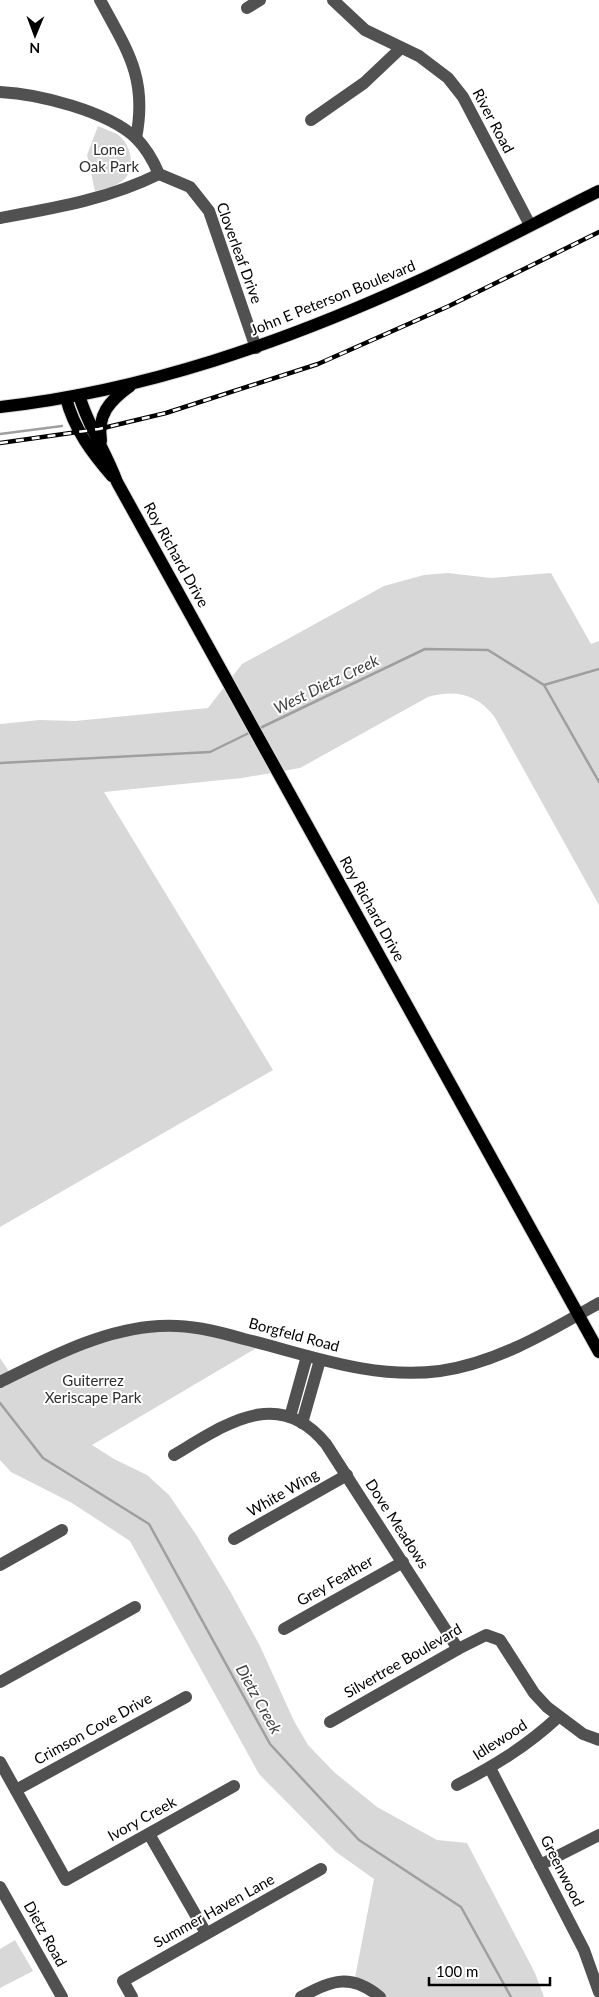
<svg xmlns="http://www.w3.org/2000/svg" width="599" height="1997" font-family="Lato,sans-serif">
<rect width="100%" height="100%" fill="#fff"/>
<g fill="#d8d8d8">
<path d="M98 126C104 129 111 131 117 134 129 142 136 163 127 176 120 186 105 189 95 191L87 155Z"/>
<path d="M448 573 491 578 551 573 591 644 599 641V905L494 716C477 694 454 689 428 697L300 768 242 778 104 792 273 1070 0 1227V724L40 720 75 721 208 708 242 664 384 586 424 575Z"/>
<polygon points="159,1326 263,1344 92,1445 114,1459 147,1475 169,1495 197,1536 230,1591 260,1646 294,1721 308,1745 334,1772 377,1807 437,1840 467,1843 535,1973 544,1997 380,1997 354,1983 374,1879 336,1852 259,1774 130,1541 72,1503 11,1472 0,1460 0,1358 12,1376 49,1360"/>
<polygon points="15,1940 33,1971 0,1988 0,1949"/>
</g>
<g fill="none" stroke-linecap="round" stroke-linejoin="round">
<g stroke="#9f9f9f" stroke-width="2.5">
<polyline points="0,434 62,426"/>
<polyline points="544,685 599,669"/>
<polyline points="258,729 425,649 488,650 544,685 599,782"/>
<polyline points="0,763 210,752 251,732"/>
<polyline points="0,1403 43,1458 149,1524 270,1744 359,1840 461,1907 511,1997"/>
</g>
<g stroke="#dbdbdb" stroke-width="14">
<g id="major">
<path d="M79 395C88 426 106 452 117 482L599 1352"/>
<path d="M66 398C74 429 92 453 112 476"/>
<path d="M0 407C145 391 284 342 416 282 478 254 538 221 599 191"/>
<path d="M101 441C97 415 109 401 130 386"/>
</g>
</g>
<g stroke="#515151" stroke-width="12">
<path d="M100 0C127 50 148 78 136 138"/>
<polyline points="333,0 365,30 419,56 448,78 463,97 530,225"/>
<polyline points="247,8 260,0"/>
<path d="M0 92C39 94 107 111 136 138 147 149 153 160 159 174L190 187 209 211 256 348"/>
<polyline points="311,120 364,83 401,48"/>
<path d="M0 218C55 208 109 199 159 174"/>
<path d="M0 1382C49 1358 103 1329 159 1326 188 1324 216 1331 244 1339 309 1355 372 1380 440 1371 497 1363 550 1331 599 1303"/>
<polyline points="290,1417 307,1356"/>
<polyline points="302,1423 320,1360"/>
<path d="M174 1455C225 1425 278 1385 326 1444L458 1649"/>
<polyline points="234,1539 347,1475"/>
<polyline points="0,1565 62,1530"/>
<polyline points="284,1629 403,1562"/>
<polyline points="0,1682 135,1607"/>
<polyline points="330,1722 458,1649 486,1635 500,1640 534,1693 547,1707 583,1734 599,1740"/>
<polyline points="0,1762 66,1880 234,1786"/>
<polyline points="490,1768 584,1950 599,1992"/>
<path d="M457 1785C494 1766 527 1746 558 1717"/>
<polyline points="16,1790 186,1697"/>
<polyline points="149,1834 206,1933"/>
<polyline points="540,1865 599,1835"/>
<polyline points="0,1887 62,1997"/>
<polyline points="132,1997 123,1981 321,1869"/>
<path d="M301 1997C331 1980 351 1973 380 1997"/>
</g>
<use href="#major" stroke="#000" stroke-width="12"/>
<g stroke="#000" stroke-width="4.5">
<polyline id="rail" points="0,443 99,429 166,413 318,364 449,306 599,232"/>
</g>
<use href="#rail" stroke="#fff" stroke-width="2.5" stroke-dasharray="8" stroke-linecap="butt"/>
</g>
<g text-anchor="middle" stroke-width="4" stroke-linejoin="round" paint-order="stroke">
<g font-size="15" fill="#000" stroke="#fff">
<text transform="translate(493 121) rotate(62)" y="5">River Road</text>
<text transform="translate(239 253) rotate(70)" y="5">Cloverleaf Drive</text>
<text transform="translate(333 298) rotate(-22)" y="5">John E Peterson Boulevard</text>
<text transform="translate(176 555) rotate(61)" y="5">Roy Richard Drive</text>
<text transform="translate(372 909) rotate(61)" y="5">Roy Richard Drive</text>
<text transform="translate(294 1335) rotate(15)" y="5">Borgfeld Road</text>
<text transform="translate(283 1493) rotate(-30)" y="5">White Wing</text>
<text transform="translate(397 1524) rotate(57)" y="5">Dove Meadows</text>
<text transform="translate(335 1581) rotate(-30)" y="5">Grey Feather</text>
<text transform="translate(403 1661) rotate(-30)" y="5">Silvertree Boulevard</text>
<text transform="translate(93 1729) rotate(-29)" y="5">Crimson Cove Drive</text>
<text transform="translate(500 1740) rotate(-33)" y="5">Idlewood</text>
<text transform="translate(142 1819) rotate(-29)" y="5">Ivory Creek</text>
<text transform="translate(562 1871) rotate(63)" y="5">Greenwood</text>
<text transform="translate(214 1911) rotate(-29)" y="5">Summer Haven Lane</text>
<text transform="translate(45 1934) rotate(61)" y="5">Dietz Road</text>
</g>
<g font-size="15" fill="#2f2f2f" stroke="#fff">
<text x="109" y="155">Lone<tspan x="109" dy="17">Oak Park</tspan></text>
<text x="93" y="1386">Guiterrez<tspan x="93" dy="17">Xeriscape Park</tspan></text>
</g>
<g font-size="16" font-style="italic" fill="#404040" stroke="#fff">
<text transform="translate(326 684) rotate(-26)" y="6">West Dietz Creek</text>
<text transform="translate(259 1699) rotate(61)" y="6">Dietz Creek</text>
</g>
</g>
<g transform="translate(35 35) rotate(181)" stroke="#ffffff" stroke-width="4" paint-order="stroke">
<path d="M0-4L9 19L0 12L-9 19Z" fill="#000000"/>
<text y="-8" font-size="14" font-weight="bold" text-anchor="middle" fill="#000000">N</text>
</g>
<path d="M429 1977v8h121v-8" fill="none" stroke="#000000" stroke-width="2.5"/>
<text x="436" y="1977" font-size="15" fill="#000000" stroke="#ffffff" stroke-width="4" paint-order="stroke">100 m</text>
</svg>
